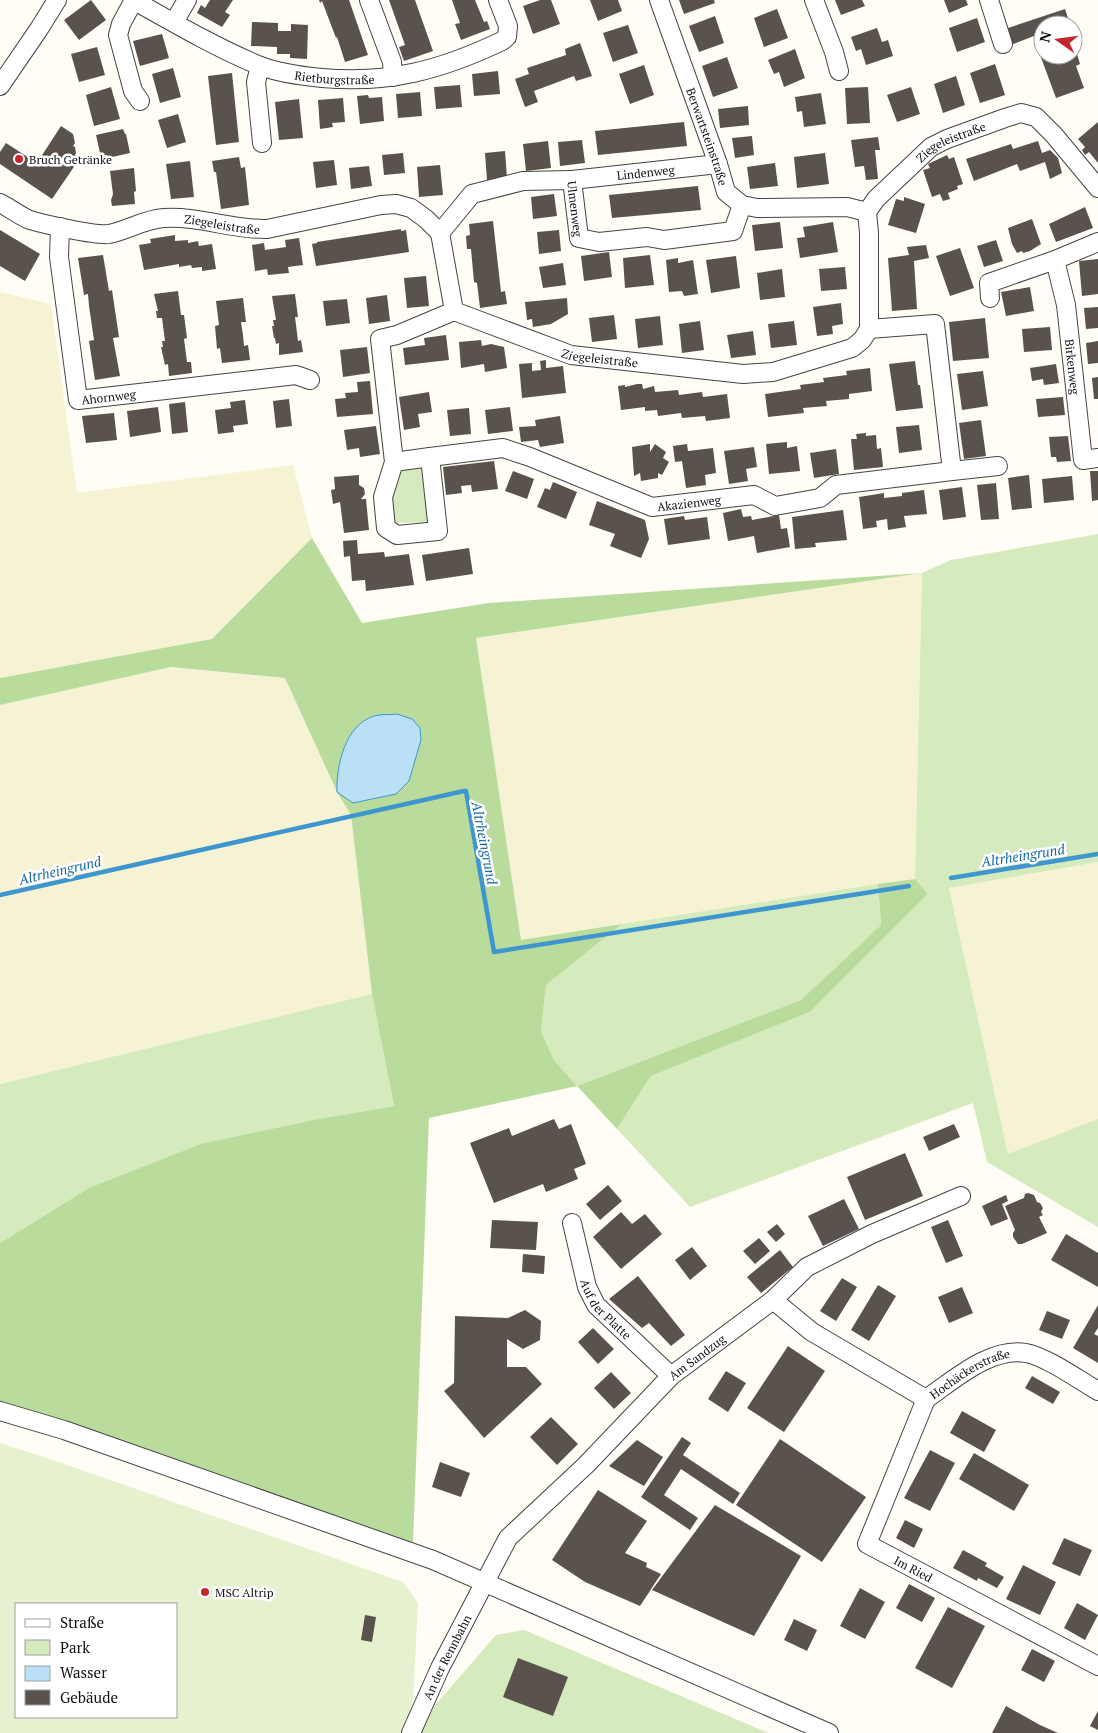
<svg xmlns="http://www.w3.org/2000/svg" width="1098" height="1733" font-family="'PT Serif',serif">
  <rect width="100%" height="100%" fill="#fffdf5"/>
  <path fill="#f6f3d4" d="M0,292L51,304L77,493L293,465L312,538L212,639L0,678Z
    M922,573L915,879L521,940L476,638Z
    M171,667L285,678L337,792L351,815L372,994L0,1084V705Z
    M1098,862V1119L1008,1155L949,887Z"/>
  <path fill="#d5ebbd" d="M427,460L430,522L393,523L389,487L396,463Z
    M1098,534V862L949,888L1008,1154L1098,1119V1227L987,1162L973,1103L690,1207L617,1129L651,1076L810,1012L928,894L915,879L922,573L951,560Z
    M878,884L881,925L801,1000L577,1086L554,1060L541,1030L546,985L622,924Z
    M372,994L394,1106L319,1119L89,1188L0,1243V1084Z
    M524,1630L769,1733H420L436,1704L496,1635Z"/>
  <path fill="#b9dc9c" d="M312,538L362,623L489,603L922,573L476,638L521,940L622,924L546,985L541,1031L554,1060L577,1086L801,1000L881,925L878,884L915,879L928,894L810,1012L651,1076L617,1129L577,1086L429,1118L413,1543L0,1407V1243L89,1188L201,1144L319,1119L394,1106L372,994L351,815L337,792L285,678L171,667L0,705V678L212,639Z"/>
  <path fill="#e6f2cf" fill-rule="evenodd" d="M0,1443L50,1459L403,1582L418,1603L413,1700L405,1733H0ZM16,1604H176V1717H16Z"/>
  <path fill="#b9e0f7" stroke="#3f96cf" d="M397,714L412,719L420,728L421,740L409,781L396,794L353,803L337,792C336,766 345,725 374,716C380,714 390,715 397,714Z"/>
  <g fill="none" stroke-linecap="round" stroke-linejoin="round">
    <path stroke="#3f96cf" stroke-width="4.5" d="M951,878L1098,854
      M0,895L464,791H466L494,952L909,886"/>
  </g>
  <path fill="#5a524d" d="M91,0L106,20L79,40L64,20Z
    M210,0H233L225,12L230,15L222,27L197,13L201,5L205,8Z
    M319,0H349L368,55L345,62L337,37L336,38L322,1L320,3Z
    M389,0H415L433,51L404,61L399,47L405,45Z
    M452,0H475L484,22L487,21L490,29L461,40L455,24L460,23Z
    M540,0H551L560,24L533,34L523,6Z
    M590,0H618L622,11L598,21Z
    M679,0H714L715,3L684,14Z
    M835,0H862L865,6L841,15Z
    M944,0H966L968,5L949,13Z
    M777,9L788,38L764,47L754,18Z
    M1065,9L1070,24L1043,25V35L1040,36L1039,34L1008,46L1002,30Z
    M715,16L724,43L699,52L689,26Z
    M977,18L985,42L957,52L949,28Z
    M252,22L278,23V31H291V24L308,25L307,59L290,58V54H277V47L251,46Z
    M628,25L638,53L613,62L603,33Z
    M877,28L882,42L888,40L893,56L866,65L861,49L856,51L851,37Z
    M162,34L169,58L140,66L133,41Z
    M1043,41V55L1072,56L1077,54L1080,64L1076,66L1084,88L1056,98L1036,44Z
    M580,43L592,76L576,81L574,76L534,91L538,102L525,107L515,79L529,74L527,68L566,55L565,49Z
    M97,47L105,75L79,82L71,54Z
    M795,49L805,78L784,87L779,72L774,74L768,60Z
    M727,57L738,88L713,97L702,66Z
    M995,64L1005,95L980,103L970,73Z
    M644,65L654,95L630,104L619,74Z
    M173,68L181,97L160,103L152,74Z
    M498,71L500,94L474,96L472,74Z
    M232,73L239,142L216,145L208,76Z
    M956,76L965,105L943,113L934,84Z
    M460,85L462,107L436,109L434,87Z
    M111,87L120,119L94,126L86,95Z
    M868,87L870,123L847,124L845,88Z
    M911,87L920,114L897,122L887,95Z
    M420,92L422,116L398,118L396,94Z
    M821,93L826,124L804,127L802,111L797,112L795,97Z
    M368,95L369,98L382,97L384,121L360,124L357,96Z
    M343,98L345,122L332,123L333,127L320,129L318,100Z
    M299,99L303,138L279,140L275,102Z
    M748,106L749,125L720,128L718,109Z
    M178,114L186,142L167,148L158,120Z
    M684,122L687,146L598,155L595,131Z
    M1098,122V163L1089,152L1085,155L1082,150L1085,147L1078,139Z
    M61,126L73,134L75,143L73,146L75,147L76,153L75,155L80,158L52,199L0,164V152L6,143L37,163Z
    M123,129L125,134H126L130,153L108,158L107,155L102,157L101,152L100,153L96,135Z
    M752,136L754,155L735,158L732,138Z
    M878,137L880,150H875L878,179L866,180L864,166L855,167L851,140Z
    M582,140L585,163L560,166L558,142Z
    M548,141L551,168L526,171L523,144Z
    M1038,141L1042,153L1050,150L1058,158L1062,173L1050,179L1045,162L1020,171L1017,164L974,181L966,159L1011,144L1013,149Z
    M505,151L507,178L487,180L485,153Z
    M403,153L405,173L384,175L382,155Z
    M825,153L829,184L797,188L794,157Z
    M947,155L949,159L954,157L963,184L957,186L958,189L948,193L950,199L943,201L940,194L932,197L923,170L930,168L928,164Z
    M239,157L241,168L245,167L249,205L221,209L216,172H214L212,161Z
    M334,160L337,185L316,188L313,162Z
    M190,161L194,197L171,199L166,164Z
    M775,163L778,186L750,189L747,167Z
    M440,165L443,195L419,197L417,167Z
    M369,166L372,186L351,189L349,168Z
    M134,168L136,191L134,192L135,204L112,206L111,200L113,194L110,171Z
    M698,186L701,210L612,218L609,195Z
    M554,194L557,216L533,219L531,197Z
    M904,197L925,204L916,233L888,225L896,199L904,201Z
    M1085,207L1093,228L1056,242L1049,224Z
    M1032,219L1041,244L1030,251L1023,253L1022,251L1017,253L1012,244L1008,228Z
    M493,221L501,292L505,291L507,304L480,308L477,283L474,282L471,249H467L466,236L470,235L469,224Z
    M780,222L783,248L755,251L752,225Z
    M833,222L838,252L800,258L797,238L805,237L803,227Z
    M401,229V231L406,230L409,252L316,266L312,244L317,243V242Z
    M0,230L40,254L25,281L0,266Z
    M559,230L561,251L539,254L537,232Z
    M175,235V241L188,240V243L198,241L199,246L212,244L216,269L202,271V267L192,268L191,265L179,267V264L144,270L139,245L151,243L150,239Z
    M299,238L303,265L288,267L289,273L268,275L267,269L255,271L252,245L264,243L265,250L286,247L285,240Z
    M996,240L1003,261L984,267L977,246Z
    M926,245L929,258L914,261L917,309L892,311L888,258L909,255L907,247Z
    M960,248L974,288L950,296L936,256Z
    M609,252L612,277L584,281L581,256Z
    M103,255L109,291L112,290L119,337L113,338L120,376L95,380L89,341L94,340L89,306L88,294L84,295L78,258Z
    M650,255L654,285L625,288L623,258Z
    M736,256L740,288L711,293L706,260Z
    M678,258V263L693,260L698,294L684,296L682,291L669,292L666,260Z
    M1098,259V294L1082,296L1079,261Z
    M563,263L566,285L543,288L539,267Z
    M845,267L847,289L821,291L819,269Z
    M782,269L785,297L760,300L757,273Z
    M426,276L429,306L407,308L404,278Z
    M1030,287L1034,311L1006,316L1001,292Z
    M178,291L181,315H184L187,338L184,339L187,362H191L192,373L169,376L168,364L165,365L161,347H163L162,341H165L162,318H157L156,311H158L154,294Z
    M295,294L298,317H295L298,341L301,340L303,352L279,355V343L276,344L275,338H274L272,326H274L273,320H276L272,296Z
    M387,295L390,321L369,324L366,298Z
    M243,298L246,322H241L243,335L244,346L248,345L250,360L222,363L220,348L217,349L215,326L219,325L216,301Z
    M567,298L568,314L551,324L533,327L532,319L527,320L525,302Z
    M347,299L350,323L326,326L323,301Z
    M841,303L843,324L832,326L833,334L817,336L813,307Z
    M1098,307V328L1086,329L1084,308Z
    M614,315L617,339L592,342L589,318Z
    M660,316L663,345L638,348L635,319Z
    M985,318L989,358L953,361L949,322Z
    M700,321L704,350L682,353L679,324Z
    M794,321L797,345L771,348L768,324Z
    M1050,327L1052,350L1024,352L1022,329Z
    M753,331L756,355L731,358L727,335Z
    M446,335L449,360L405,365L403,348L425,345L424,338Z
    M481,340L482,346L491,344L504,347L507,368L485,372L484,364L461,368L459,342Z
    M1098,341V363L1088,364L1086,343Z
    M367,347L370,373L343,377L340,350Z
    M546,360V368L563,366L566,393L522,398L519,364L532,363V371L541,370L540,361Z
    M915,361L918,385H920L923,408L896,411L889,364Z
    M1056,364L1059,383L1044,385L1043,379L1032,381L1030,368Z
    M870,368L872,391L849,394V399L826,401L827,406L803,408L804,413L768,417L765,394L801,389L800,385L824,382L823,378L847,375L846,371Z
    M983,371L988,406L962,410L957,374Z
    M1098,377V399H1094L1092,378Z
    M370,381L373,414L337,417L335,399L346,398L345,393L358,392L357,382Z
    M637,384H642L643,389L654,386L655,392L678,390L679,395L702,392L703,397L727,394L730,418L706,421L705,416L682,418L681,413L658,416L657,410L645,411V407L621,410L618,386L625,385V387Z
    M429,392L432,412L418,414L420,427L404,430L399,397Z
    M1063,397L1065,415L1038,417L1036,399Z
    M289,399L292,426L276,428L273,401Z
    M245,400L248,424L233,426L234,432L218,434L215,410L231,408L230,402Z
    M185,402L188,432L172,434L169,404Z
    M158,407L161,432L130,437L127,411Z
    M510,407L513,431L488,434L485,410Z
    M469,408L471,434L450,436L447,410Z
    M114,413L117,440L86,443L82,416Z
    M560,416L564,443L540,447L538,440L521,442L519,427L536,426L535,420Z
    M981,420L986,456L964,459L959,423Z
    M919,425L922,450L899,453L896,427Z
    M376,426L380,454L360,457L359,448L347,450L344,430Z
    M866,433V436L876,435L877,449L881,448L883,467L854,470L851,439H857L856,434Z
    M1068,436L1071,461L1057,462L1056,457H1051L1049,437Z
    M787,442V448L797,446L800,471L769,474L766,444Z
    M650,444V452L655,444L666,452L663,458L669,462L662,475L658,473V478L641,481L640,473L634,476L632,447Z
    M687,444L688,451L713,448L716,473L705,475L706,485L686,488L682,461L675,462L673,446Z
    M754,447L757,467L746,469L748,481L729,484L724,451Z
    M836,449L839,474L814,478L810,453Z
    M494,461L498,489L472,492L471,485L461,486L462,493L446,495L443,467Z
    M513,471L534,479L527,499L505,491Z
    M1090,471H1098V500L1092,501Z
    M359,475V485L364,488L365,494L361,499H366L369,530L344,533L340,502L333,504L331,490L335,489L334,477Z
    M1029,475L1032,508L1012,510L1008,478Z
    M1072,476L1074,500L1044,503L1042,479Z
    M553,482L577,492L566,519L537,507L545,488L550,490Z
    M996,483L999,519L981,520L977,485Z
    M962,487L966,517L943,520L939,490Z
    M924,490L927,514L904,516L906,527L888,530L887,519L876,521L877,527L863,529L859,497L884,493V498L902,496V493Z
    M597,501L645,520L649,539L641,558L610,546L615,534L589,525Z
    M741,509L743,517L751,516L752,520L779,515L781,529L787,528L790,547L757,553L754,536L728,541L723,513Z
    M843,510L847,540L815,543L816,547L795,549L792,517Z
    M684,516L685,520L707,517L710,539L668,545L664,519Z
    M357,540L358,554L384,552L385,557L409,554L414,585L366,591L365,580L352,581L350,556L344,557L343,541Z
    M469,548L473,574L426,581L422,555Z
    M554,1119L559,1129L571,1124L586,1164L574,1169L578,1179L546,1192L543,1184L494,1203L470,1143L509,1128L512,1136Z
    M954,1124L960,1137L929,1151L923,1137Z
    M905,1153L923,1196L865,1220L847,1177Z
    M608,1185L622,1201L600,1220L586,1204Z
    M1028,1193L1034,1195L1037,1202L1040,1203L1043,1208L1041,1212L1043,1215L1039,1217L1047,1233L1022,1244H1018L1013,1237V1233L1015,1230L1005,1206L1024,1198L1025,1194Z
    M1006,1195L1008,1201L1002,1204L1008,1219L991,1226L982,1206Z
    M844,1199L859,1229L823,1246L808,1216Z
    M621,1212L632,1224L645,1214L662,1234L621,1269L593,1237Z
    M492,1220L538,1222L536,1250L490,1248Z
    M948,1220L963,1256L946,1263L931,1227Z
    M777,1224L785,1234L776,1242L767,1232Z
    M1066,1234L1098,1253V1287L1051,1260Z
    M759,1238L770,1251L755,1264L743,1251Z
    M692,1247L707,1266L690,1280L675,1260Z
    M780,1250L793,1267L761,1293L747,1277Z
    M523,1254L545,1256L544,1274L522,1272Z
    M638,1276L685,1335L671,1346L649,1323L642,1328L609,1299Z
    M842,1278L857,1287L836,1321L820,1311Z
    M878,1285L896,1296L869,1341L851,1330Z
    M962,1287L973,1313L949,1323L938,1297Z
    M1098,1305V1328L1094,1334L1098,1336V1363L1073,1348Z
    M525,1310L541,1321L540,1340L523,1349L507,1339V1367H526L542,1384L484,1438L444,1391L454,1383L455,1316L508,1318Z
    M1047,1311L1070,1320L1062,1339L1039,1330Z
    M593,1328L614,1349L598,1364L578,1342Z
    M788,1346L825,1371L784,1432L747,1408Z
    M726,1371L746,1383L728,1412L708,1399Z
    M611,1372L631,1393L614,1409L594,1388Z
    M1032,1376L1060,1392L1053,1404L1025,1388Z
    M962,1411L996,1430L984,1452L950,1433Z
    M551,1417L578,1444L557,1465L530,1437Z
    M682,1437L691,1443L683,1455L740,1493L733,1504L681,1469L664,1495L698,1518L690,1530L641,1497Z
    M780,1439L866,1497L822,1562L736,1505Z
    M637,1440L663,1457L644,1486L609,1466Z
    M930,1450L955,1463L930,1511L904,1498Z
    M974,1453L1029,1485L1014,1511L959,1479Z
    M440,1462L470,1473L461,1497L432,1487Z
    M598,1490L647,1521L625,1553L647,1563L646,1567L661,1574L640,1606L585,1582L552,1560Z
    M715,1505L801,1556L754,1636L652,1590Z
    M905,1520L923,1529L914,1548L896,1538Z
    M1064,1538L1092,1550L1080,1576L1052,1564Z
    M963,1550L987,1563L985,1566L1004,1577L997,1588L978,1578L977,1581L953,1568Z
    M1023,1565L1056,1582L1040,1615L1006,1599Z
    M909,1584L935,1598L922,1622L896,1608Z
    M860,1588L885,1602L865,1639L840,1626Z
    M1077,1603L1098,1615L1085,1640L1064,1628Z
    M948,1607L985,1626L952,1688L915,1668Z
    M365,1615L376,1617L372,1642L361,1640Z
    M794,1619L817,1630L807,1651L784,1640Z
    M1032,1649L1055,1661L1044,1682L1021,1670Z
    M518,1658L568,1677L553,1716L503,1697Z
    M1006,1706L1040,1725L1058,1733H992Z
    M1098,1711V1730L1090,1726Z"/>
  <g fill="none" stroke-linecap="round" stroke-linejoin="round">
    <defs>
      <g id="minor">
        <path id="s1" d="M133,0C174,23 215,47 258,65C278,73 301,76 322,78C389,84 441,70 502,41L507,37L508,26L498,0"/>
        <path d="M134,0L121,24L118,35L133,91L140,101"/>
        <path d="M369,0L392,62L393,77"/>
        <path id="s2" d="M659,0L718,164L726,192L742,205L757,208L847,207L867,212"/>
        <path d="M814,0L834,52L839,71"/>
        <path d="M989,0L1003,44"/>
        <path d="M174,22L187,0"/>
        <path d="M260,66L256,82L262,143"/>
        <path d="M0,86L39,29L57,0"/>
        <path id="s3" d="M572,180L718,164"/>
        <path id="s4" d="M0,203C10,208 20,216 30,220C43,224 97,236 109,234C128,230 145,219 164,218C200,216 233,230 267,229L381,205L396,204L411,208L426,219L440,233L454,311L571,355L743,374L773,372L852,348L862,340L869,329V233L867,212L876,199L931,147L947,139L1005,118L1021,113L1036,117L1054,135L1098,188"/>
        <path id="s5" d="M60,227L59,257L78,400L296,375L310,380"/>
        <path id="s6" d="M440,233L472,194L523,181L572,180L579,238L599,242L647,237L664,240L733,231L742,205"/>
        <path id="s7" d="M1098,242L1055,260L1066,305L1083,460L1098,458"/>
        <path d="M990,298L989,283L1055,260"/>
        <path id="s8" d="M430,457L503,448L530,457L652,507L754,495L775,506L820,498L836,485L952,471L935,324L869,329"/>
        <path d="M394,462L430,457L438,531L397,535L386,528L383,497L394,462L380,339L397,335L454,311"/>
        <path d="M952,471L998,466"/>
        <path id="s9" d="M572,1223L587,1287L596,1305L671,1376"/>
        <path id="s10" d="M773,1300L812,1332L926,1399C954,1380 990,1347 1026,1353C1047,1357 1079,1380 1098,1391"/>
        <path id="s11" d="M926,1399L867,1544L1098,1666"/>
        <path d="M0,1411L64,1430L433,1560L829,1733"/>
        <path id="s12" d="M411,1733L440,1668L508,1538L586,1465L671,1376L773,1300L807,1267L872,1234L961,1196"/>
      </g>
    </defs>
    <use href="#minor" stroke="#444" stroke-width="20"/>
    <use href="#minor" stroke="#fff" stroke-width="18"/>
  </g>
  <g fill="#c4262e" stroke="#fff" stroke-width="2">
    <circle cx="19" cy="159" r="5"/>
    <circle cx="205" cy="1592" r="5"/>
  </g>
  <g text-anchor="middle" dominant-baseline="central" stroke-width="5" stroke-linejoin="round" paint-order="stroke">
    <g font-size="12" fill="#111" stroke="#fff">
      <text stroke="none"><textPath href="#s1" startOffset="219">Rietburgstraße</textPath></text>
      <text stroke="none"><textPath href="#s2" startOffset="145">Berwartsteinstraße</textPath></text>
      <text stroke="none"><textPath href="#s4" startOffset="1206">Ziegeleistraße</textPath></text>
      <text stroke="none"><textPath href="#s3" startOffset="74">Lindenweg</textPath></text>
      <text stroke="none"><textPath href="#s6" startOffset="181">Ulmenweg</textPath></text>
      <text stroke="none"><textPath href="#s4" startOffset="231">Ziegeleistraße</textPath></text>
      <text stroke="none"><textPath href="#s4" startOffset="695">Ziegeleistraße</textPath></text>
      <text stroke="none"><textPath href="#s7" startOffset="155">Birkenweg</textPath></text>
      <text stroke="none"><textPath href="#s5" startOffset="205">Ahornweg</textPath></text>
      <text stroke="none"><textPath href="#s8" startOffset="271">Akazienweg</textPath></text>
      <text stroke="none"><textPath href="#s9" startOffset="95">Auf der Platte</textPath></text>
      <text stroke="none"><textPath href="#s12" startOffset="480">Am Sandzug</textPath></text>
      <text stroke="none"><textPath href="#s10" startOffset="234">Hochäckerstraße</textPath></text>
      <text stroke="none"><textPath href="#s11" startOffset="209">Im Ried</textPath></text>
      <text stroke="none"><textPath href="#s12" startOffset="84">An der Rennbahn</textPath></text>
    </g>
    <g font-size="12" fill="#111" stroke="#fff" text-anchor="start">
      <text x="29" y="159">Bruch Getränke</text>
      <text x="215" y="1592">MSC Altrip</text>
    </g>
    <g font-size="14" font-style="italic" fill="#1768a6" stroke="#fff">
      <text transform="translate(485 843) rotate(79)">Altrheingrund</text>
      <text transform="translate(1023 855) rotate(-9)">Altrheingrund</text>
      <text transform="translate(60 870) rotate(-13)">Altrheingrund</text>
    </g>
  </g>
  <rect x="15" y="1603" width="162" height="115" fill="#ffffff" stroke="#a0a0a0"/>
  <rect x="25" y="1619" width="25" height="8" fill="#ffffff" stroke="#a0a0a0"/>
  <text x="60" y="1628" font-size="15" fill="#111111">Straße</text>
  <rect x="25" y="1640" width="25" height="15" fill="#d5ebbd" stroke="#a0a0a0"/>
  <text x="60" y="1653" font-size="15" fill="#111111">Park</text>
  <rect x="25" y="1666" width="25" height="15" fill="#b9e0f7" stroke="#a0a0a0"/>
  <text x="60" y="1678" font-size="15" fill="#111111">Wasser</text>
  <rect x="25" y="1690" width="25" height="15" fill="#5a524d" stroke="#a0a0a0"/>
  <text x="60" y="1703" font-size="15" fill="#111111">Gebäude</text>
  <g transform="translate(1058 40) rotate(284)"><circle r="24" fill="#ffffff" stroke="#a0a0a0"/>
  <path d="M0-4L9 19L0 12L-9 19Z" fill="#c4262e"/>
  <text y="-8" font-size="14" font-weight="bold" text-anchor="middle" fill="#111111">N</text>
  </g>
</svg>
